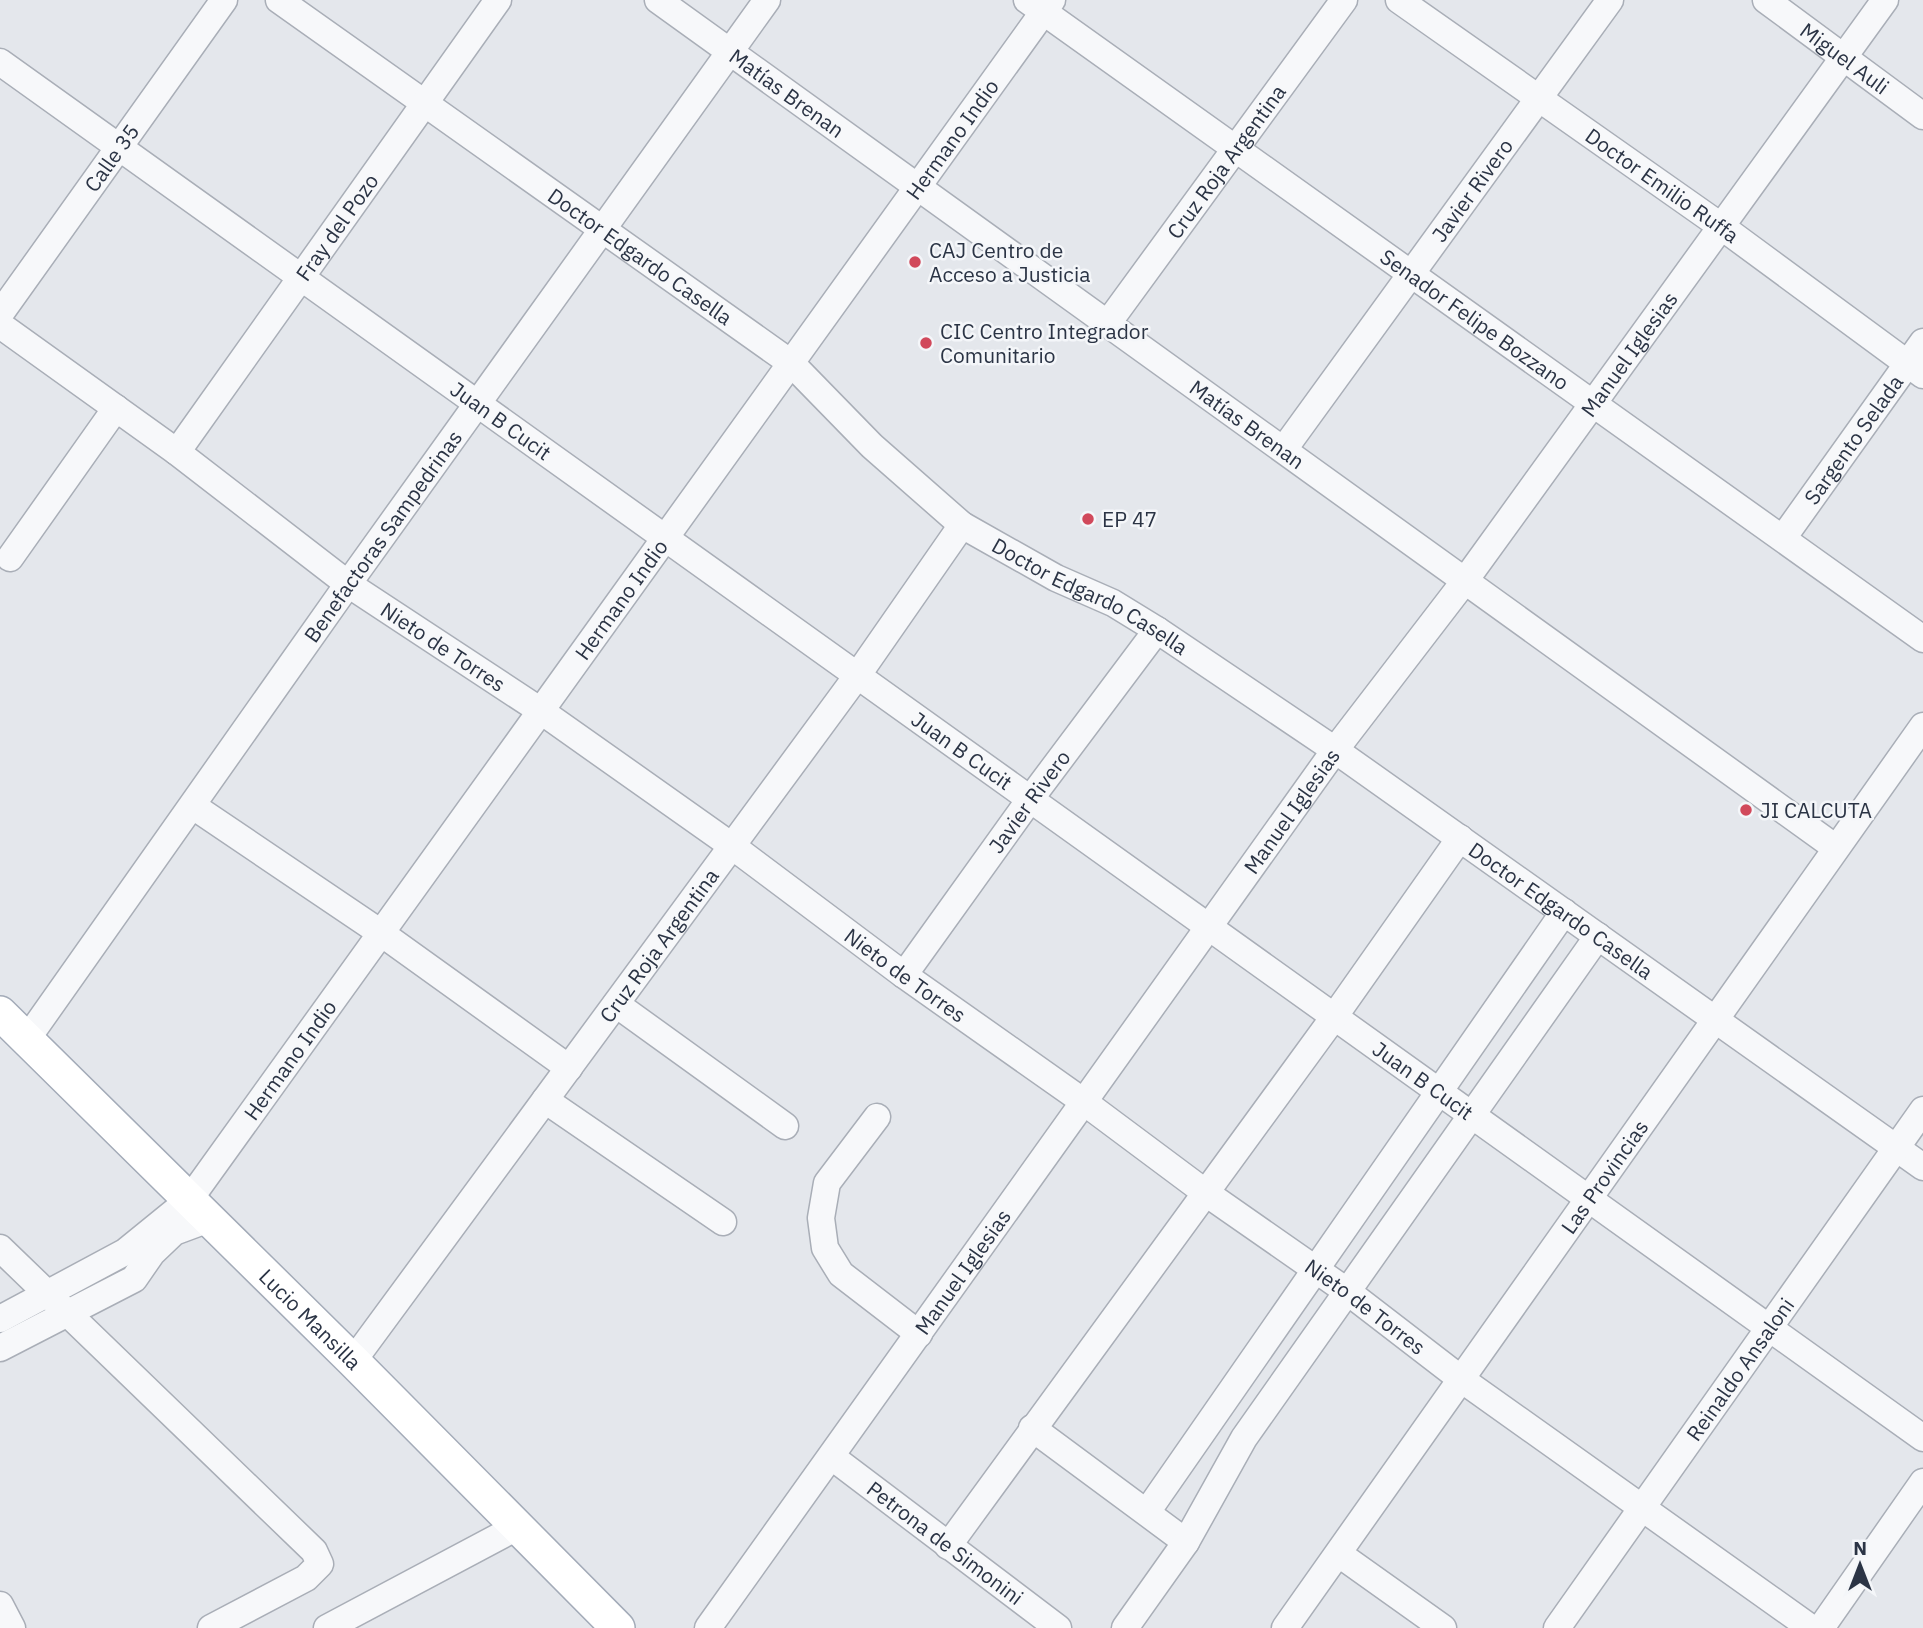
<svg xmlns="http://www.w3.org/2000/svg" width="1923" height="1628" font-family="'IBM Plex Sans',sans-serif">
  <rect width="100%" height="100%" fill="#e4e7ec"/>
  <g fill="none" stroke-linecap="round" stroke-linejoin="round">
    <defs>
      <g id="minor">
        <path id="s1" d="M279,0L791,363L872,446L962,525L1056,578L1113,603L1157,630L1335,750L1923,1167"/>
        <path id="s2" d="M658,0L1836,848"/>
        <path id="s3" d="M1027,0L1923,639"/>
        <path id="s4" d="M1399,0L1722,227L1923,375"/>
        <path id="s5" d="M1766,0L1923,116"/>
        <path id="s6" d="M0,62L1923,1438"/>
        <path id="s7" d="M0,314L224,0"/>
        <path id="s8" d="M1108,323L1344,0"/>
        <path id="s9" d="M0,325L177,452L348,584L541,711L732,846L904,975L1084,1102L1206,1193L1348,1292L1461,1379L1811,1628"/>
        <path id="s10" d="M1284,449L1610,0"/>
        <path id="s11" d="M177,452L498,0"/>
        <path id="s12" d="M1783,538L1923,342"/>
        <path d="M10,558L116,408"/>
        <path d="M193,806L381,933L569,1068"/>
        <path id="s13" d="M904,975L1031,798L1157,630"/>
        <path d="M616,1004L785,1126"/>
        <path id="s14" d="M27,1039L348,584L767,0"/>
        <path d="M545,1100L723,1222"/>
        <path d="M877,1117L827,1183L821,1218L825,1248L841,1274L919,1334"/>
        <path d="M0,1248L314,1551L320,1564L306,1578L211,1628"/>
        <path id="s15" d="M0,1319L125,1252L189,1200L1052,0"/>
        <path d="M0,1348L134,1279L152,1253L174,1232L209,1219"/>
        <path id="s16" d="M353,1361L857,676L962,525"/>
        <path d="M1032,1428L1186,1542"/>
        <path id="s17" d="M832,1457L1058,1628"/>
        <path d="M1147,1512C1287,1313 1424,1111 1564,912"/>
        <path d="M948,1546L1334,1017L1460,838"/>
        <path d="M1339,1554L1443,1628"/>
        <path d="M0,1605L12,1628"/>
        <path d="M327,1628L517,1527"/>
        <path id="s18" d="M708,1628L1335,750L1464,582L1885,0"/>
        <path d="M1125,1628L1186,1542L1244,1438L1598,936"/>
        <path id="s19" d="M1285,1628L1923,726"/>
        <path id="s20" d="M1557,1628L1923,1110"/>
        <path d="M1821,1628L1923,1482"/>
      </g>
      <g id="major">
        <path id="s21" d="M0,1013L353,1361L618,1628"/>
      </g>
    </defs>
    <use href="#minor" stroke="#a9aeb7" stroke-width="29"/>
    <use href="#major" stroke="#a3abb8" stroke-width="36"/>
    <use href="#minor" stroke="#f7f8fa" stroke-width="26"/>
    <use href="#major" stroke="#fff" stroke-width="33"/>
  </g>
  <g fill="#d1495b" stroke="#f4f6f9" stroke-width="2.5">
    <circle cx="915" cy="262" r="7"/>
    <circle cx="926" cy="343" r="7"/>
    <circle cx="1088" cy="519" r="7"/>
    <circle cx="1746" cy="810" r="7"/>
  </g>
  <g text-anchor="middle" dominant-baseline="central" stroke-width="5" stroke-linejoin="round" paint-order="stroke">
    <g font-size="21" fill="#2b3445" stroke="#f4f6f9">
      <text stroke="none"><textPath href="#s5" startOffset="98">Miguel Auli</textPath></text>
      <text stroke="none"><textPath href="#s2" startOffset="159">Matías Brenan</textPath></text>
      <text stroke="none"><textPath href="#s15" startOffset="1531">Hermano Indio</textPath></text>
      <text stroke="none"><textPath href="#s7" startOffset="192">Calle 35</textPath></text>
      <text stroke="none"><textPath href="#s8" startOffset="200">Cruz Roja Argentina</textPath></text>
      <text stroke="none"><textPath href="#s4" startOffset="322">Doctor Emilio Ruffa</textPath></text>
      <text stroke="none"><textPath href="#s10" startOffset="320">Javier Rivero</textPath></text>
      <text stroke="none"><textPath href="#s11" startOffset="276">Fray del Pozo</textPath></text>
      <text stroke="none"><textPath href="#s1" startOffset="443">Doctor Edgardo Casella</textPath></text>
      <text stroke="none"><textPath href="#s3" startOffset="550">Senador Felipe Bozzano</textPath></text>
      <text stroke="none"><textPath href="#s18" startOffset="1572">Manuel Iglesias</textPath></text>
      <text stroke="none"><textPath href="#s6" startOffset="616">Juan B Cucit</textPath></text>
      <text stroke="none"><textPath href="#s2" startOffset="726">Matías Brenan</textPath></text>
      <text stroke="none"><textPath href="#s12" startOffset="121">Sargento Selada</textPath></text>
      <text stroke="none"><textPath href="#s14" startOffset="616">Benefactoras Sampedrinas</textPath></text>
      <text stroke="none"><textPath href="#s1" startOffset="1010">Doctor Edgardo Casella</textPath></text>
      <text stroke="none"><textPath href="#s15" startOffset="964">Hermano Indio</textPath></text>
      <text stroke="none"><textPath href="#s9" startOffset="548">Nieto de Torres</textPath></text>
      <text stroke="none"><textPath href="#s6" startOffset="1183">Juan B Cucit</textPath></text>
      <text stroke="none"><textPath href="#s13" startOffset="214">Javier Rivero</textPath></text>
      <text stroke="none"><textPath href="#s18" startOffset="1004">Manuel Iglesias</textPath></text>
      <text stroke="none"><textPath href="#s1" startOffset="1577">Doctor Edgardo Casella</textPath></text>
      <text stroke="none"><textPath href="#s16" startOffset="516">Cruz Roja Argentina</textPath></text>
      <text stroke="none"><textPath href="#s9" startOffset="1115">Nieto de Torres</textPath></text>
      <text stroke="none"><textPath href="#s15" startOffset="397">Hermano Indio</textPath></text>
      <text stroke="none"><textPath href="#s6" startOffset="1750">Juan B Cucit</textPath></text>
      <text stroke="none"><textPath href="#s19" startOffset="553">Las Provincias</textPath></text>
      <text stroke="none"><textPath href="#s18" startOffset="438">Manuel Iglesias</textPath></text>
      <text stroke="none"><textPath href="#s9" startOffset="1682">Nieto de Torres</textPath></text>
      <text stroke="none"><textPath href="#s21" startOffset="436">Lucio Mansilla</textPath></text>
      <text stroke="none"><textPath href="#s20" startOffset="317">Reinaldo Ansaloni</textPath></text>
      <text stroke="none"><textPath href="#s17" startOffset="142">Petrona de Simonini</textPath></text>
    </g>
    <g font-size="21" fill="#2b3445" stroke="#f4f6f9" text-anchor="start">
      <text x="929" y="250">CAJ Centro de<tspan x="929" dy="24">Acceso a Justicia</tspan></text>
      <text x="940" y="331">CIC Centro Integrador<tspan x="940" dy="24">Comunitario</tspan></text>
      <text x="1102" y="519">EP 47</text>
      <text x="1760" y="810">JI CALCUTA</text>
    </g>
  </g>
  <g transform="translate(1860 1565)" stroke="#f4f6f9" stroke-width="5" paint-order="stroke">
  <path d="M0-5L12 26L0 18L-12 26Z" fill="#2b3445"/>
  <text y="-10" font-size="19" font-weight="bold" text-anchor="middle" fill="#2b3445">N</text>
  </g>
</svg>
